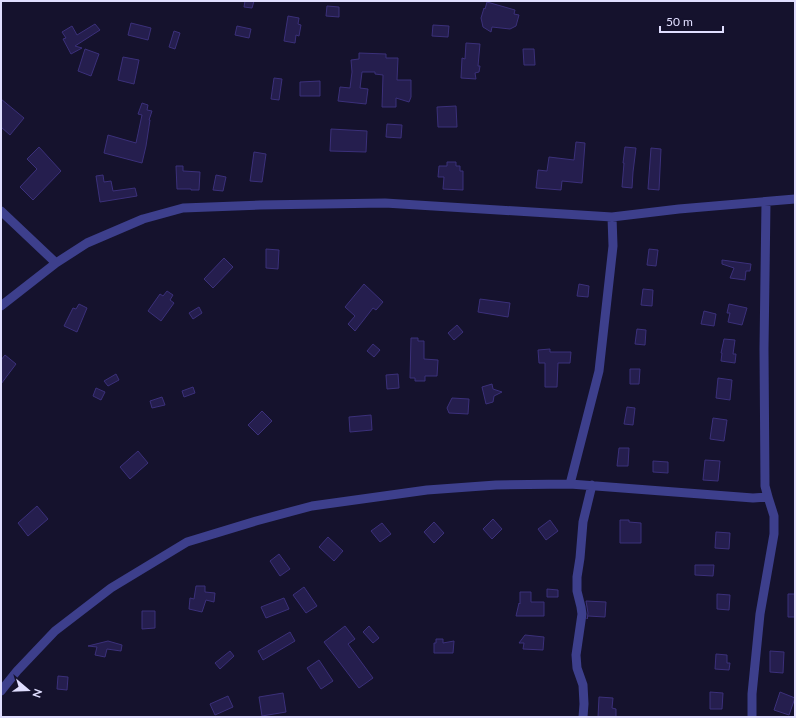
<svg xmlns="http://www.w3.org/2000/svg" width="796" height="718" font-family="Lato,sans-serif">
  <rect width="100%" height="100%" fill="#15122d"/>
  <path fill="#251e4e" stroke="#3b307a" d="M245,1H254L252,8L244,7Z
    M487,2L515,10L514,14L519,15L516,26L510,29L492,27L491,32L483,27L481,18L484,8L485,9Z
    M327,6L339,7V17L326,16Z
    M288,16L299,18L298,24L301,25L299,36L296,35L295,43L284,41Z
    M131,23L151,28L148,40L128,35Z
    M95,24L100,30L75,46L82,48L71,54L63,39L66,38L62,32L72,26L77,35Z
    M433,25L449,26L448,37L432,36Z
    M237,26L251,29L249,38L235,35Z
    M174,31L180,33L175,49L169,47Z
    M466,43L480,44L478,66H480L479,72L475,73L476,79L461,78L462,58L465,59Z
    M85,49L99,54L91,76L78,71Z
    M523,49H534L535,65H524Z
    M359,53L386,54V58H398L397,80H411V97L409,102L396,98V107H382L383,75L375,74V72H362L360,88L368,89L366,104L338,101L340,87L350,88L352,72L351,60L359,59Z
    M123,57L139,60L134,84L118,80Z
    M274,78L282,79L279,100L271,99Z
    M320,81V96H300V82Z
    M1,99L24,118L10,135L1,127Z
    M142,103L148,105L147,110L152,111L149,120H150L146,146L142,163L104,153L108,135L136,143L142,115L138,114Z
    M456,106L457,127H438L437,107Z
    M387,124L402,125L401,138L386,137Z
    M331,129L367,131L366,152L330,151Z
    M576,142L585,143L582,183L562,181L561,190L536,188L538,170L547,171L549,157L574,160Z
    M39,147L61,171L33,200L20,187L37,169L27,159Z
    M625,147L636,148L633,172L632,188L622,187L624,163H623Z
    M651,148L661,149L659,190L648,189Z
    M254,152L266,154L262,182L250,181Z
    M447,162H456V166H460V171H463V190L443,189L444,177H438L439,166H447Z
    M176,166H183V171L200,172L199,190H191V189H177Z
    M103,175L104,182L111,181L113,191L135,188L137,196L100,202L96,176Z
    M216,175L226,177L223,191L213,190Z
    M266,249L279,250L278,269L266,268Z
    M649,249L658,250L656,266L647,265Z
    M224,258L233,267L213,288L204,279Z
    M722,260L751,264L750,271H746L745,280L730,278L734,268L722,264Z
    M364,284L383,302L376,310L373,308L355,331L348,324L355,316L345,307Z
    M579,284L589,286L588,297L577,296Z
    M643,289L653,290L652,306L641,305Z
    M167,291L173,295L170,300L174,303L161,321L148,311L160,294L163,296Z
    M480,299L510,303L508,317L478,312Z
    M79,304L87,308L77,332L64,326L73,308L76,309Z
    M729,304L747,308L742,325L728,322L730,313H727Z
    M199,307L202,313L193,319L189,313Z
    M704,311L716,314L714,326L701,324Z
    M457,325L463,332L454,340L448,333Z
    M637,329L646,330L645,345L635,344Z
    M411,338H418V341H424V359L438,360L437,376H425V381H415V378H410Z
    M724,339L735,340L733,354H736L735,363L721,361L722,353H721Z
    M373,344L380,350L374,357L367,351Z
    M550,349V352H571L570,363H558L557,387H545V363H539L538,350Z
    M5,355L16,364L1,384V360Z
    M630,369H640L639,384H630Z
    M116,374L119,380L108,386L104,381Z
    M398,374L399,388L387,389L386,375Z
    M718,378L732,380L730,400L716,398Z
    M492,384L493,389L502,392L494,396L493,402L486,404L482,387Z
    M193,387L195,393L184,397L182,391Z
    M96,388L105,392L101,400L93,396Z
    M162,397L165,405L152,408L150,401Z
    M452,398L469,399L468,414L449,413L447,408Z
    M627,407L635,408L633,425L624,424Z
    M262,411L272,421L258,435L248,425Z
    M371,415L372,430L350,432L349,417Z
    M713,418L727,420L724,441L710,439Z
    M619,448H629L628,466H617Z
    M138,451L148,463L130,479L120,467Z
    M705,460L720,461L718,481L703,480Z
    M653,461L668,462V473L653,472Z
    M37,506L48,519L28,536L18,523Z
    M493,519L502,529L492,539L483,529Z
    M550,520L558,531L546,540L538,529Z
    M620,520H629V522L641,523V543H620Z
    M434,522L444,533L434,543L424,532Z
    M382,523L391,534L380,542L371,531Z
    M716,532L730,533L729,549L715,548Z
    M328,537L343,551L334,561L319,547Z
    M279,554L290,569L280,576L270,561Z
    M695,565H714L713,576L695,575Z
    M196,586H205V592L215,593L214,602L206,600L202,612L189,609L190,598L194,599Z
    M304,587L317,606L306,613L293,595Z
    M547,589L558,590V597H547Z
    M520,592H531V602H544V616H516L519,603L520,604Z
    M717,594L730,595L729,610L717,609Z
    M788,594H795V617H788Z
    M284,598L289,609L266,618L261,607Z
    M586,601L606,602L605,617L588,616L587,619L588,613Z
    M142,611H155V628L142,629Z
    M345,626L355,639L348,644L373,678L359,688L324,642Z
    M369,626L379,638L373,643L363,632Z
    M290,632L295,641L263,660L258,651Z
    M525,635L544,637L543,650L523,649L524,643H519Z
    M436,639H443V643L454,641L453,653H434V643H436Z
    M108,641L122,645L121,651L107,649L105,657L95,655L97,647L88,646Z
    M230,651L234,656L220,669L215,663Z
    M770,651L784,652L783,673L770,672Z
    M716,654L727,655V663H730L729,670L715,669Z
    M319,660L333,681L321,689L307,668Z
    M58,676L68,677L67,690L57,689Z
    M710,692L723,693L722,709H710Z
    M780,692L795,698L789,715L774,710Z
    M283,693L286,712L262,716L259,697Z
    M228,696L233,707L215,715L210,704Z
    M599,697L613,698L612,708L616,709V717H598Z"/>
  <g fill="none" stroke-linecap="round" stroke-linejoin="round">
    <path stroke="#3d3f8c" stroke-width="9" d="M766,202L764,349L765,486L768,497
      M1,211L56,263
      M1,306L56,263L87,243L143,219L183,208L260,205L385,203L612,217L679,209L795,199
      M570,484L753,498L768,497L774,516V534L760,614L752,694V717
      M1,691L17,671L55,631L111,588L187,542L256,521L312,506L427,490L496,485L570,484L599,371L613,246L612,217
      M583,717L584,704L583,685L577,668L576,655L582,614L581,607L577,591V577L580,558L583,522L592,485"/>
  </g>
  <rect width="796" height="718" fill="none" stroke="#e0deff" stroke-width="4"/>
  <g transform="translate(28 690) rotate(109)" stroke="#15122d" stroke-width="3" paint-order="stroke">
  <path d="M0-3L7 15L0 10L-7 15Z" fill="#e0deff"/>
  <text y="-6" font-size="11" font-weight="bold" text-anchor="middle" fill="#e0deff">N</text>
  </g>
  <path d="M660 26v6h63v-6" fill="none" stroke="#e0deff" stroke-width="2"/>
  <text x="666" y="26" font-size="12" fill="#e0deff" stroke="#15122d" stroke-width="3" paint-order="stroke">50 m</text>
</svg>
